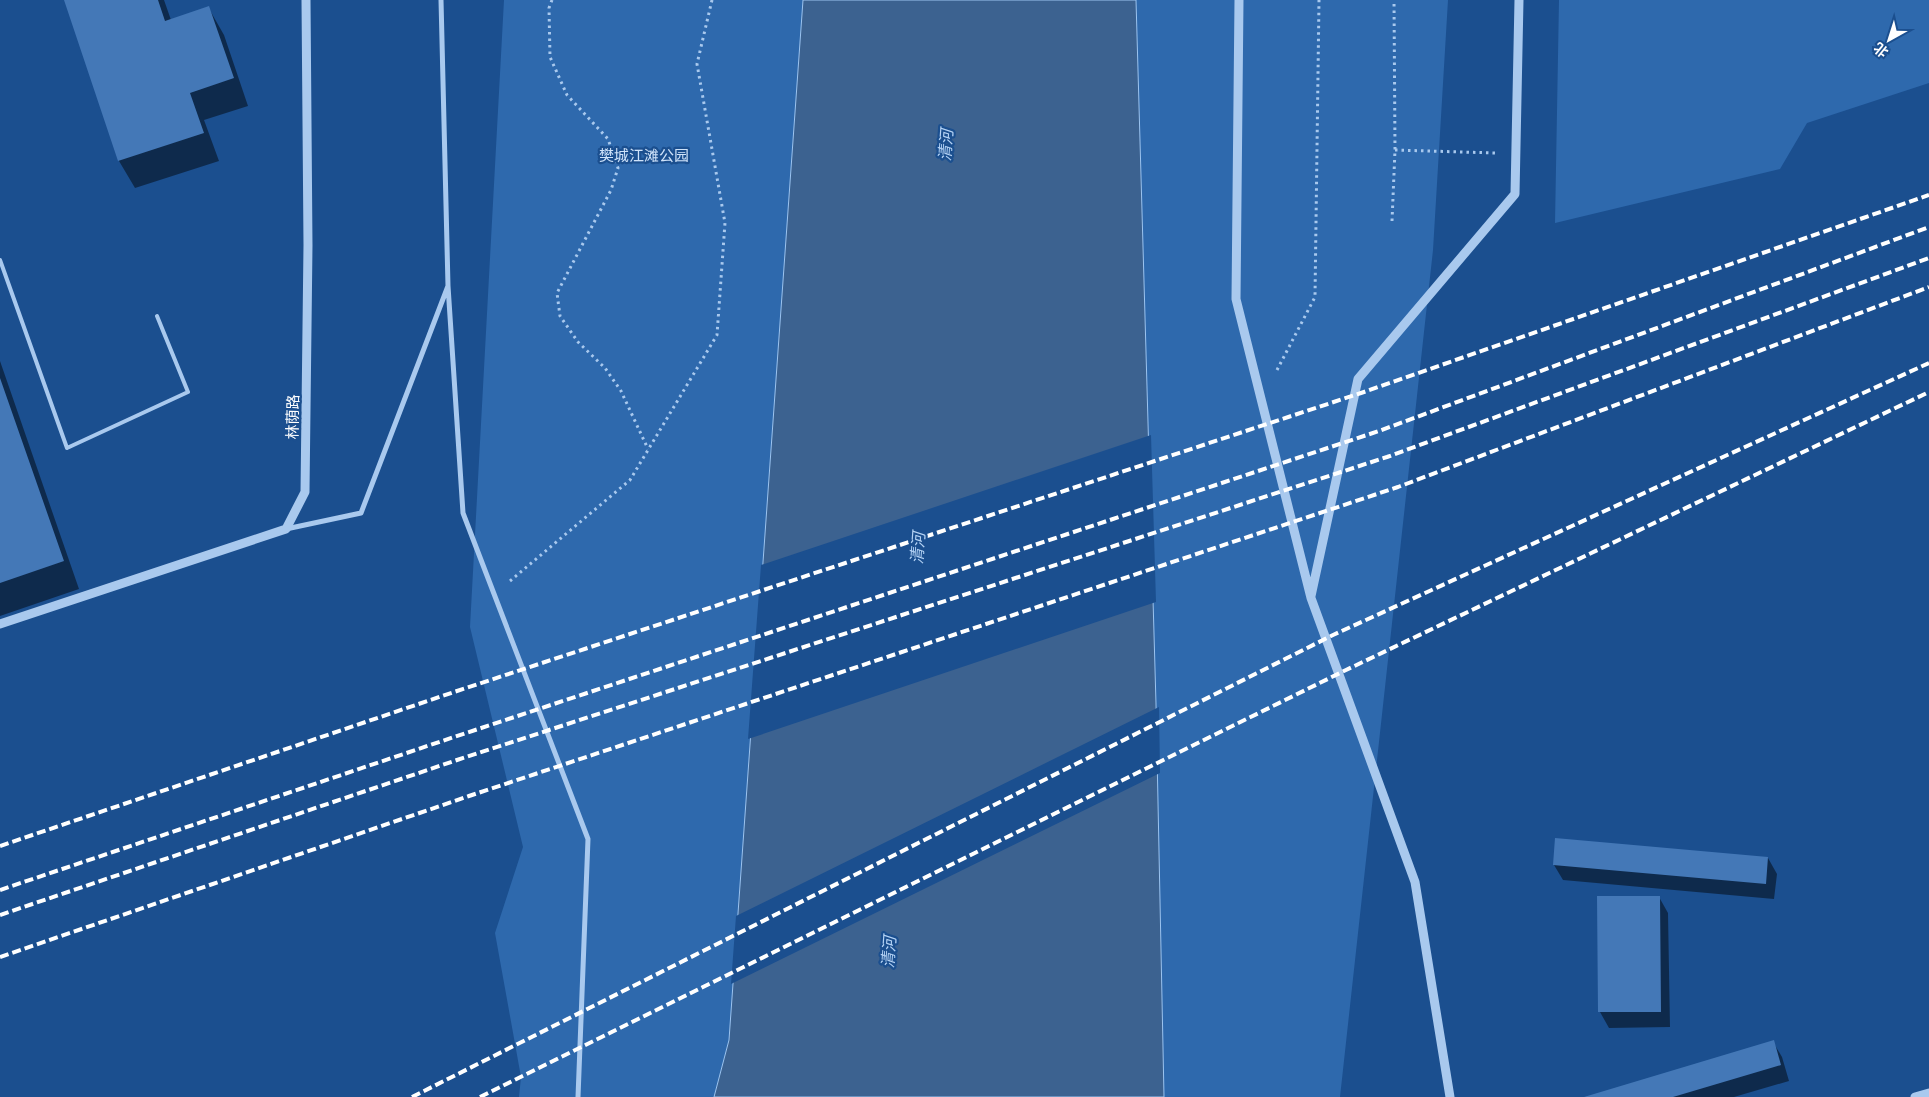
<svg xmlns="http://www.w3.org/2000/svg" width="1929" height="1097" font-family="Barlow,'Noto Sans SC',sans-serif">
  <rect width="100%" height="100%" fill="#1b4f8f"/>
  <path fill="#2e69ad" d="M504,0H803L729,1040L714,1097H519L521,1077L495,933L523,847L470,627Z
    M1136,0H1448L1433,250L1340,1097H1164L1156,704Z
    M1559,0H1929V83L1807,123L1780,169L1555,223Z"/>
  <path fill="#3c6290" stroke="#9cc4f0" d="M803,0H1136L1156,704L1164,1097H714L729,1040Z"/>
  <path fill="#1b4f8f" d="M1151,435L1156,602L748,739L761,565Z
    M1159,707L1160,773L731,984L736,916Z"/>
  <path fill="#0007" d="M65,0H164L171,20L208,7L224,35L248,106L204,120L219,161L135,188L119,161Z
    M0,361L79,589L0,616Z
    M1768,858L1777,874L1774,899L1563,880L1554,865Z
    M1659,897L1668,913L1670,1027L1609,1028L1600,1012L1598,898Z
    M1773,1042L1782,1057L1789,1081L1734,1097H1587Z"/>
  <path fill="#4478b7" d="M64,0H158L165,21L209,6L234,78L190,93L204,133L118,161Z
    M0,378L64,561L0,583Z
    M1555,838L1768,857L1766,884L1553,865Z
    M1597,896H1660L1661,1012H1598Z
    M1774,1040L1781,1065L1673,1097H1584Z"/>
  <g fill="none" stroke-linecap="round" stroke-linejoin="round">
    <path stroke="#a9c9ee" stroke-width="3" stroke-dasharray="2.5 4" stroke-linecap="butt" d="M552,0L549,8L550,57L567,95L608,139L618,168L611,190L557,293L560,316L578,342L605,368L621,391L648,449
      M1395,150L1495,153
      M1392,221L1395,150L1394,0
      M1277,370L1315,297L1319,0
      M510,581L630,480L717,335L725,223L697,64L712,0"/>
    <path stroke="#a9c9ee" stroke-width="4" d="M0,260L67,448L188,392L157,316"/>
    <path stroke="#a9c9ee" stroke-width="5" d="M448,286L463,513L588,839L578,1097
      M286,529L361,513L448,286L441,0"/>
    <path stroke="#a9c9ee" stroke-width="9" d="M1239,0L1236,299L1311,598L1415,882L1450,1097
      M1311,596L1358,379L1515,194L1519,0
      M0,624L286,529L305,492L308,245L306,0
      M1915,1097L1929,1093"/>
    <path stroke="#fff" stroke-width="4" stroke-dasharray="9 4" stroke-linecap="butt" d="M0,846L454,692L1361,393L1929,195
      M0,890L454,737L1379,431L1929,227
      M0,915L457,760L1387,457L1929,258
      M0,957L469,796L1398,487L1929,287
      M412,1097L1333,635L1929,363
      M480,1097L1346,670L1929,392"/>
  </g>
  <g text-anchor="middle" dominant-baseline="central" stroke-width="4.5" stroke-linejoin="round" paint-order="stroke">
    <g font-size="15" fill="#cfe3fa" stroke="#1b4f8f">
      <text x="644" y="155">樊城江滩公园</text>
    </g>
    <g font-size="15" fill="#fff" stroke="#1b4f8f">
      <text transform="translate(292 417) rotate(-89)">林荫路</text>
    </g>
    <g font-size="16" font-style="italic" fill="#b5d3f5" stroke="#1b4f8f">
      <text transform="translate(945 145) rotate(-86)">清河</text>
      <text transform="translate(917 548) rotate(-86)">清河</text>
      <text transform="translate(888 952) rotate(-86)">清河</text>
    </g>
  </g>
  <g transform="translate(1889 40) rotate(219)" stroke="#1b4f8f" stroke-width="4" paint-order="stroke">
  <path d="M0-4L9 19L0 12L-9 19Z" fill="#ffffff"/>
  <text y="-8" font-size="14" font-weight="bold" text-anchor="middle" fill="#ffffff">北</text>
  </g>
</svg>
